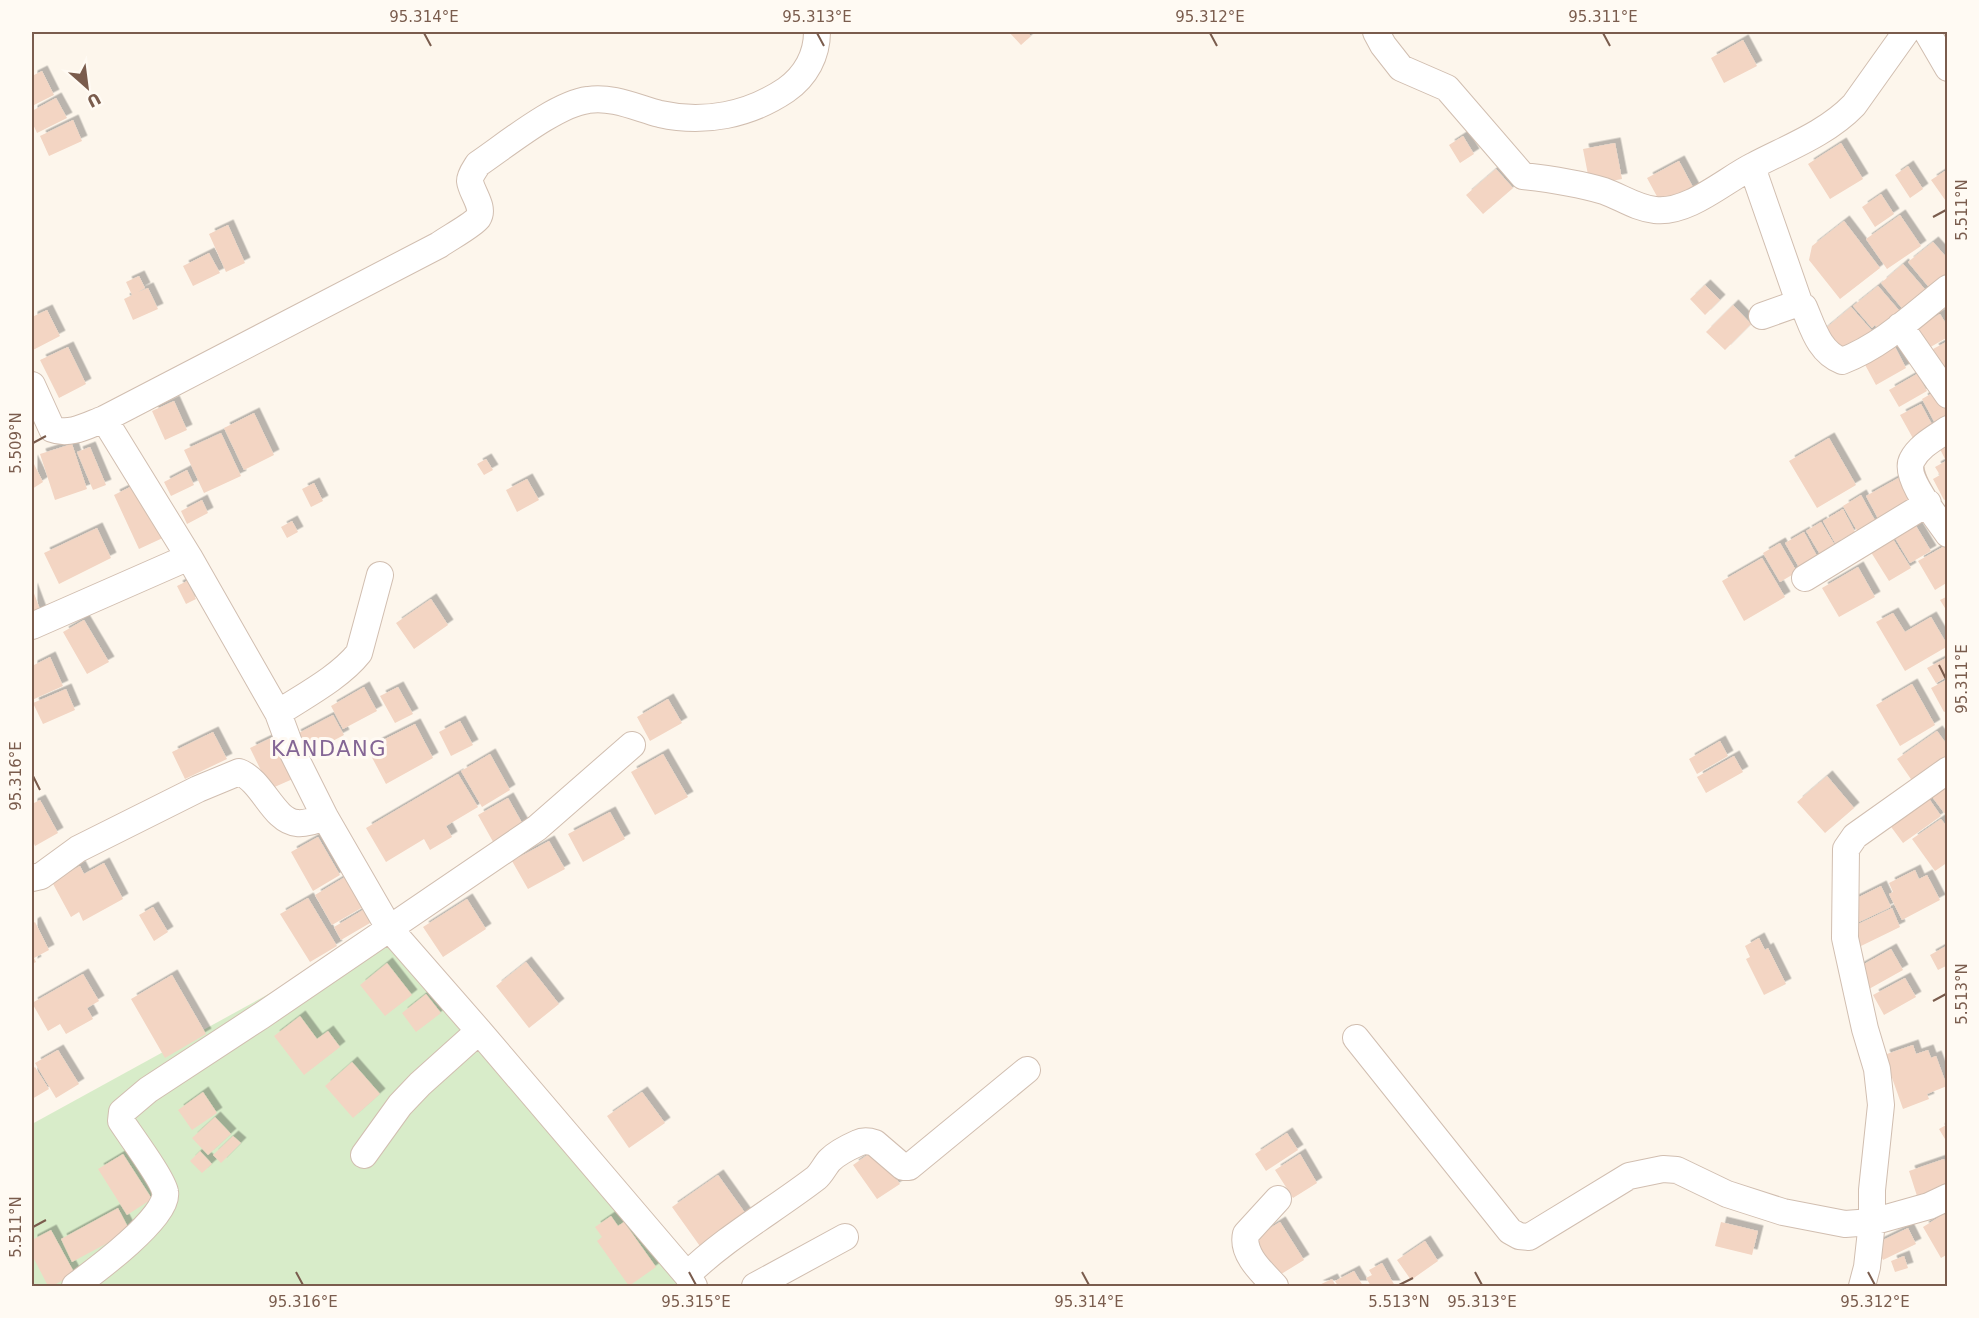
<svg xmlns="http://www.w3.org/2000/svg" width="1979" height="1318" font-family="'DejaVu Sans',sans-serif">
  <defs>
    <filter id="shadow"><feDropShadow dx="5.5" dy="-5.5" stdDeviation="0" flood-color="#0004"/></filter>
  </defs>
  <rect width="100%" height="100%" fill="#fdf6ec"/>
  <path fill="#d8ecc9" d="M389,928L682,1286H32V1124Z"/>
  <path fill="#f3d5c3" filter="url(#shadow)" d="M1009,32H1027L1031,36L1021,45Z
    M1743,40L1757,66L1724,83L1711,58Z
    M42,71L54,95L32,106V76Z
    M56,98L67,118L37,133L32,122V111Z
    M73,120L82,141L49,156L40,136Z
    M1463,136L1474,154L1460,163L1449,145Z
    M1615,143L1622,179L1590,185L1583,149Z
    M1841,143L1863,179L1830,199L1808,164Z
    M1679,161L1695,191L1660,202L1647,178Z
    M1908,166L1923,189L1910,198L1895,175Z
    M1496,169L1513,188L1483,214L1466,195Z
    M1948,169V204L1931,180Z
    M1881,194L1894,214L1875,227L1862,207Z
    M1900,215L1921,246L1887,269L1866,239Z
    M1844,221L1880,268L1840,299L1809,260L1812,246Z
    M228,225L245,263L226,272L209,234Z
    M1933,242L1948,259V280L1933,292L1908,262Z
    M209,253L220,273L193,286L183,266Z
    M1903,264L1929,294L1906,313L1881,283Z
    M139,276L145,288L138,292L148,288L158,309L133,320L124,299L132,295L126,282Z
    M1705,285L1720,300L1705,315L1690,299Z
    M1878,286L1903,315L1881,333L1875,325L1872,328L1853,306Z
    M1733,305L1751,324L1725,350L1706,332Z
    M1851,307L1874,333L1843,359L1820,333Z
    M47,310L60,336L33,350L32,317Z
    M1940,314L1948,327V337L1927,349L1915,328Z
    M1948,341V375L1933,349Z
    M1893,343L1906,368L1876,385L1863,361Z
    M68,347L86,384L59,398L40,360Z
    M1917,374L1927,391L1899,407L1889,390Z
    M1941,388L1948,400V419L1936,425L1922,399Z
    M174,401L187,430L165,440L152,411Z
    M1921,404L1935,430L1915,442L1900,415Z
    M254,413L274,455L244,470L224,428Z
    M221,433L241,476L204,493L184,450Z
    M1829,438L1856,485L1817,508L1789,461Z
    M1948,442V498L1944,500L1933,479L1940,475L1935,467L1946,461L1939,447Z
    M72,444L87,489L55,500L40,454Z
    M90,447L106,485L93,490L77,452Z
    M486,459L493,470L484,475L477,464Z
    M32,460L43,482L32,489Z
    M187,470L194,485L171,496L164,482Z
    M1902,476L1917,503L1881,524L1866,496Z
    M527,479L539,500L517,512L506,490Z
    M314,483L323,501L311,507L302,489Z
    M136,484L167,536L139,549L114,495Z
    M1861,495L1877,524L1859,534L1843,506Z
    M202,500L208,513L187,524L181,511Z
    M1843,509L1855,532L1835,543L1823,521Z
    M292,521L298,532L287,538L281,527Z
    M1821,522L1836,547L1821,556L1806,531Z
    M1916,526L1931,551L1910,563L1895,538Z
    M97,528L111,558L59,584L44,553Z
    M1804,532L1818,558L1800,569L1785,543Z
    M1891,536L1911,568L1889,581L1869,549Z
    M1780,543L1797,572L1780,582L1763,553Z
    M1948,544V582L1935,590L1918,561Z
    M1762,558L1785,597L1744,621L1722,581Z
    M1858,567L1875,597L1839,617L1822,588Z
    M187,581L196,599L186,604L177,586Z
    M32,588L41,612L32,616Z
    M1948,596V613L1940,600Z
    M431,599L448,625L414,649L396,623Z
    M1893,613L1905,632L1931,617L1948,646L1905,671L1876,622Z
    M84,620L109,662L87,674L63,632Z
    M50,657L63,686L32,700V666Z
    M1948,657V676L1936,683L1927,668Z
    M1948,679V710L1944,712L1931,688Z
    M1912,684L1935,725L1900,746L1876,705Z
    M364,687L377,711L343,729L331,706Z
    M398,687L413,714L395,723L380,696Z
    M66,689L75,710L43,724L33,703Z
    M668,699L682,723L650,741L637,717Z
    M333,715L344,735L306,755L295,735Z
    M460,721L473,745L451,756L439,732Z
    M415,724L433,758L386,784L367,748Z
    M1937,731L1948,746V758L1913,782L1897,759Z
    M213,732L227,759L185,779L172,752Z
    M275,736L295,778L270,789L250,748Z
    M1720,741L1728,756L1697,774L1689,759Z
    M490,754L510,790L482,807L461,771Z
    M663,754L688,797L655,815L631,772Z
    M1734,756L1743,772L1706,793L1697,777Z
    M458,774L478,807L446,826L452,837L430,850L424,839L386,862L366,828Z
    M1827,776L1854,808L1825,833L1797,802Z
    M1948,782V818L1930,794Z
    M1925,793L1941,816L1903,843L1886,820Z
    M508,798L526,830L496,847L478,815Z
    M40,800L58,833L35,846L32,839V804Z
    M610,812L625,839L583,862L568,834Z
    M1941,819L1948,828V862L1935,871L1912,839Z
    M318,837L340,875L313,891L291,852Z
    M549,841L565,869L528,889L512,861Z
    M104,863L123,899L83,921L79,912L71,917L52,882L80,866L84,874Z
    M1915,870L1919,879L1927,875L1940,900L1902,920L1889,894L1893,892L1889,883Z
    M345,877L363,907L332,925L315,895Z
    M1881,886L1891,907L1859,922L1849,902Z
    M308,898L337,946L310,962L280,914Z
    M467,899L486,929L443,957L423,927Z
    M153,907L168,932L154,941L139,915Z
    M1892,908L1900,927L1861,946L1852,927Z
    M363,910L370,923L341,940L334,927Z
    M35,922L49,950L34,958L36,962L32,964V924Z
    M1759,938L1765,950L1768,948L1786,984L1764,995L1746,959L1750,957L1745,946Z
    M1948,945V965L1938,970L1930,955Z
    M1891,949L1903,970L1869,989L1857,968Z
    M526,962L559,1004L529,1028L496,986Z
    M387,963L412,995L385,1016L360,985Z
    M83,974L99,1001L87,1008L93,1019L66,1034L60,1024L48,1031L32,1003Z
    M172,975L206,1034L165,1058L131,999Z
    M1905,978L1916,997L1884,1015L1873,995Z
    M426,994L441,1013L416,1032L402,1013Z
    M300,1016L317,1039L328,1031L340,1047L304,1075L274,1036Z
    M1913,1045L1916,1054L1928,1050L1931,1058L1936,1056L1947,1086L1927,1094L1929,1099L1903,1109L1884,1055Z
    M58,1050L79,1084L56,1098L35,1063Z
    M352,1062L380,1094L353,1118L325,1086Z
    M35,1067L49,1089L32,1099V1069Z
    M203,1092L217,1113L192,1130L178,1110Z
    M642,1092L665,1123L629,1148L607,1116Z
    M215,1117L231,1134L208,1155L192,1138Z
    M1948,1124V1144L1939,1129Z
    M1287,1133L1298,1150L1266,1171L1255,1154Z
    M233,1136L241,1143L221,1163L213,1155Z
    M876,1149L900,1184L877,1199L853,1165Z
    M200,1151L212,1164L202,1173L190,1161Z
    M123,1154L152,1199L127,1215L98,1169Z
    M1300,1154L1317,1183L1293,1198L1275,1170Z
    M1944,1159L1948,1171V1186L1917,1196L1909,1171Z
    M718,1175L748,1217L702,1249L672,1207Z
    M118,1208L130,1231L72,1262L61,1239Z
    M1944,1214L1948,1220V1254L1941,1258L1923,1227Z
    M611,1216L618,1226L624,1222L656,1267L629,1286L597,1241L602,1237L595,1227Z
    M1280,1222L1304,1260L1278,1276L1254,1238Z
    M1721,1222L1758,1231L1752,1255L1715,1246Z
    M1908,1228L1916,1244L1883,1260L1875,1244Z
    M51,1230L75,1274L52,1286H48L32,1255V1240Z
    M1425,1241L1438,1261L1411,1280L1397,1260Z
    M1904,1256L1908,1268L1895,1272L1891,1261Z
    M1382,1263L1395,1286H1371L1366,1278L1372,1275L1369,1270Z
    M1354,1271L1363,1286H1338L1335,1281Z
    M1332,1279L1336,1286H1317Z"/>
  <g fill="none" stroke-linecap="round" stroke-linejoin="round">
    <defs>
      <path id="minor" d="M1376,32L1383,45L1401,68L1447,88L1523,176C1550,179 1577,183 1604,191C1621,197 1636,208 1655,210C1688,214 1725,180 1753,166C1787,148 1826,134 1854,105L1906,32
        M1927,32L1948,68
        M1752,167L1800,305
        M1762,316L1793,305L1804,307C1813,328 1819,352 1842,361C1882,346 1915,314 1948,288
        M1900,326L1948,395
        M32,385L52,429C70,436 88,425 104,419L439,245C447,239 473,225 478,218C485,207 471,192 470,181C470,175 475,169 478,164C506,145 556,104 588,100C612,96 637,108 660,114C704,124 749,115 786,90C806,76 817,55 817,32
        M104,419L189,557L278,713L292,751L325,817L389,928L479,1031L687,1275L694,1286
        M1948,429C1935,438 1919,446 1912,460C1903,477 1938,519 1948,534
        M1805,578L1928,503
        M32,626L189,557
        M278,713C304,696 340,677 359,653L380,575
        M32,878L41,876L78,849L198,789L239,772C263,781 273,821 297,823C306,824 316,820 325,817
        M1356,1038L1510,1231L1519,1236L1529,1237L1629,1176L1663,1169L1677,1170L1727,1194L1783,1212L1845,1224L1872,1222L1929,1206L1948,1197
        M364,1155L400,1105L420,1084L479,1031
        M687,1275C726,1237 773,1211 816,1178C822,1173 825,1165 830,1160C837,1153 849,1147 858,1143C864,1140 869,1141 875,1143L903,1167H909L1027,1070
        M75,1286C94,1272 170,1216 165,1192C163,1179 130,1135 121,1121L122,1112L148,1090L261,1016L537,828L632,745
        M755,1286L845,1237
        M1275,1286C1263,1273 1241,1254 1246,1234L1278,1199
        M1862,1286L1867,1267L1872,1222V1190L1881,1105L1877,1069L1865,1029L1845,938L1846,849L1855,836L1948,770"/>
    </defs>
    <use href="#minor" stroke="#d1beb0" stroke-width="28"/>
    <use href="#minor" stroke="#fff" stroke-width="26"/>
  </g>
  <path fill="none" stroke="#7a5c4d" stroke-width="2" d="M424,33L431,46M817,33L824,46M1210,33L1217,46M1603,33L1610,46M1933,217L1946,210M33,443L46,436M1939,665L1946,679M33,776L40,790M1933,1001L1946,994M33,1227L46,1220M296,1272L303,1285M689,1272L696,1285M1082,1272L1089,1285M1475,1272L1482,1285M1868,1272L1875,1285M1399,1285L1413,1278"/>
  <g text-anchor="middle" dominant-baseline="central" stroke-width="6" stroke-linejoin="round" paint-order="stroke">
    <g font-size="21" letter-spacing="1.5" fill="#846695" stroke="#fffaf3">
      <text x="329" y="749">KANDANG</text>
    </g>
  </g>
  <rect width="1979" height="1318" fill="none" stroke="#fffaf3" stroke-width="66"/>
  <g transform="translate(87 87) rotate(152)" stroke="#fffaf3" stroke-width="4.5" paint-order="stroke">
  <path d="M0-4.5L10 22L0 15L-10 22Z" fill="#7a5c4d"/>
  <text y="-9" font-size="16" font-weight="bold" text-anchor="middle" fill="#7a5c4d">U</text>
  </g>
  <rect x="33" y="33" width="1913" height="1252" fill="none" stroke="#7a5c4d" stroke-width="2"/>
  <g font-size="15" text-anchor="middle" fill="#7a5c4d">
    <text x="424" y="22">95.314°E</text>
    <text x="817" y="22">95.313°E</text>
    <text x="1210" y="22">95.312°E</text>
    <text x="1603" y="22">95.311°E</text>
    <text transform="translate(1962 210) rotate(-90)" y="5">5.511°N</text>
    <text transform="translate(16 443) rotate(-90)" y="5">5.509°N</text>
    <text transform="translate(1962 679) rotate(-90)" y="5">95.311°E</text>
    <text transform="translate(16 776) rotate(-90)" y="5">95.316°E</text>
    <text transform="translate(1962 994) rotate(-90)" y="5">5.513°N</text>
    <text transform="translate(16 1227) rotate(-90)" y="5">5.511°N</text>
    <text x="303" y="1307">95.316°E</text>
    <text x="696" y="1307">95.315°E</text>
    <text x="1089" y="1307">95.314°E</text>
    <text x="1399" y="1307">5.513°N</text>
    <text x="1482" y="1307">95.313°E</text>
    <text x="1875" y="1307">95.312°E</text>
  </g>
</svg>
